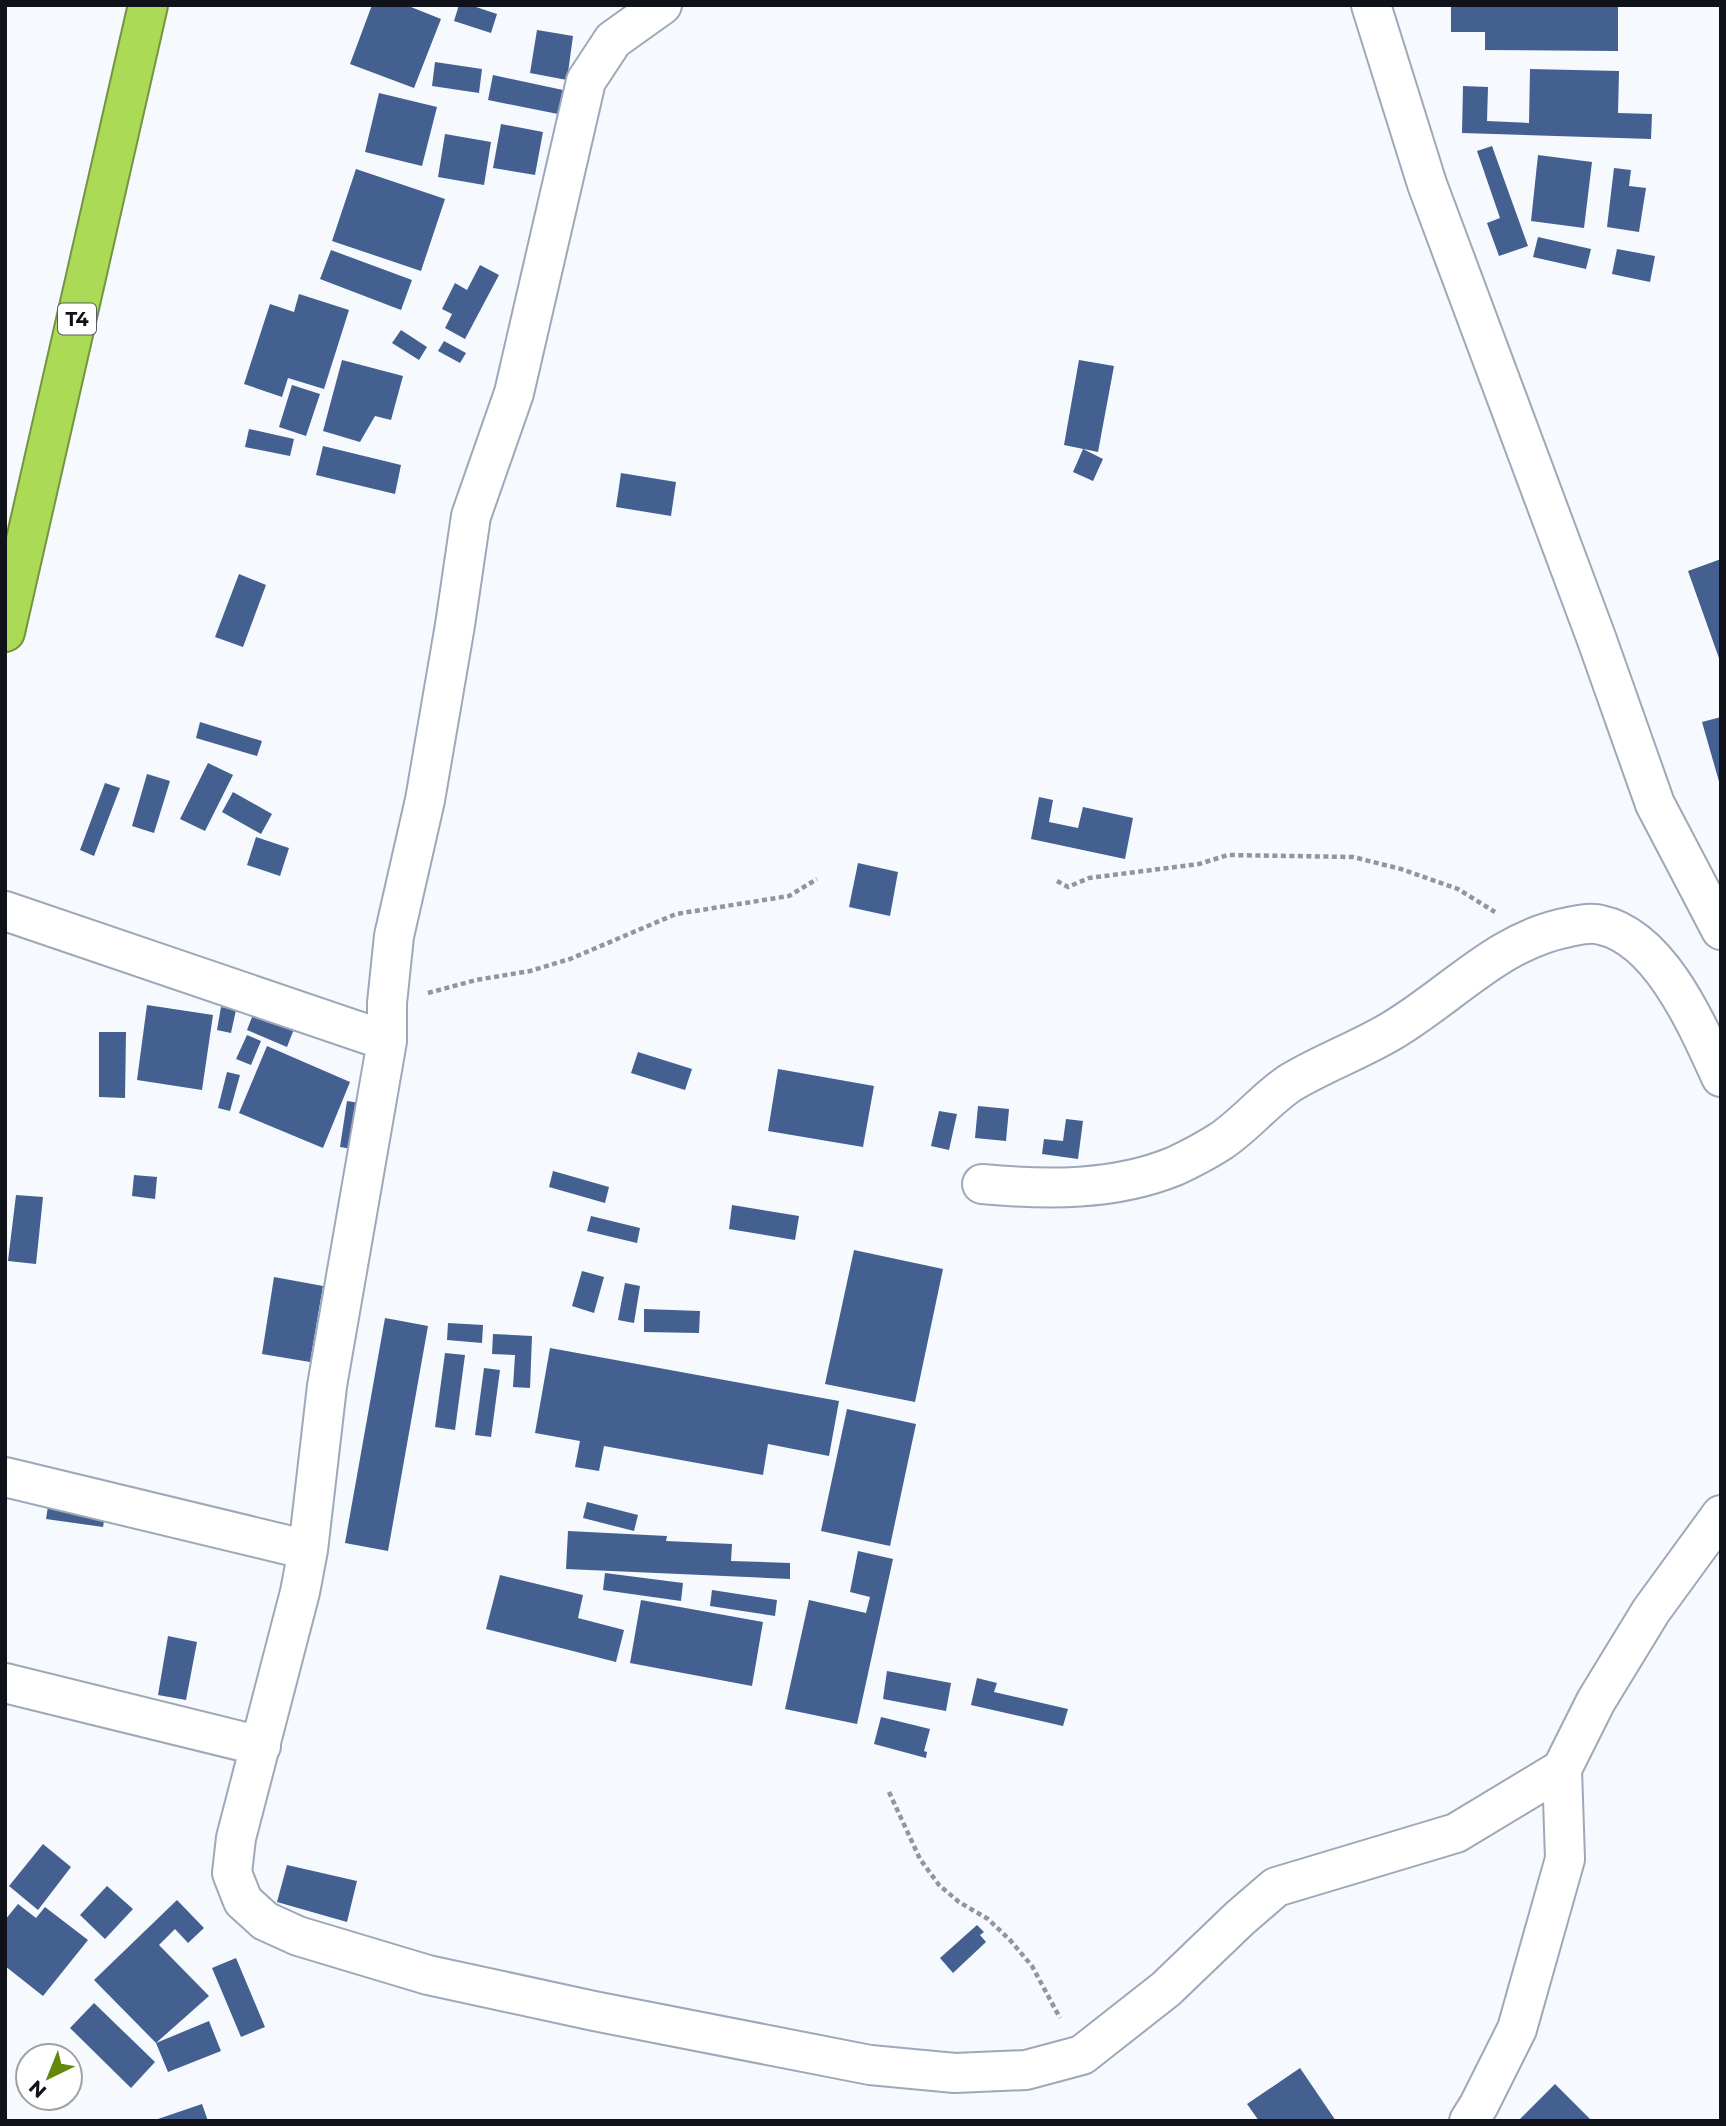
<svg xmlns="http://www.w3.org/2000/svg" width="1726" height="2126" font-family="Montserrat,sans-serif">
  <rect width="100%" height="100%" fill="#f6f9fd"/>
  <path fill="#436090" d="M372,5H406L441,19L414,88L350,64Z
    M459,5H470L497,14L491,33L454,21Z
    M1451,5L1618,7V51L1485,50V32H1451Z
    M537,30L573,36L567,80L530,73Z
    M435,62L482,69L479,93L432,86Z
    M1530,69L1619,71L1618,113L1652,114L1651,139L1462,133L1463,86L1488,87L1487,121L1529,123Z
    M493,75L563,90L558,114L488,100Z
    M379,93L437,107L422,166L365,152Z
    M501,124L543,132L535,175L493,168Z
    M445,134L491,142L484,185L438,177Z
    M1492,146L1528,246L1499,256L1487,223L1500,218L1477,151Z
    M1538,155L1592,162L1584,228L1531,221Z
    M1614,168L1631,170L1629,186L1646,188L1639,232L1607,227Z
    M356,169L445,199L421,271L332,241Z
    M1538,237L1591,249L1586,269L1533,257Z
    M1617,249L1655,256L1650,282L1612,274Z
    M331,250L412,280L401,310L320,279Z
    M480,265L499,275L465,339L445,328L452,314L442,309L455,283L467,290Z
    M299,294L349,310L324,389L288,378L282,397L244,384L270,304L294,312Z
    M401,330L427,347L419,360L392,343Z
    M444,341L466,353L460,363L438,351Z
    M342,360L403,376L391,420L375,416L360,442L323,431Z
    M1079,360L1114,366L1098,452L1064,445Z
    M292,385L320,394L306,436L279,427Z
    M249,429L294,439L290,456L245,447Z
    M323,446L401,465L395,494L316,475Z
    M1083,449L1103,459L1093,481L1073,472Z
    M621,473L676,482L671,516L616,507Z
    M1721,559V661H1720L1688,571Z
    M239,574L266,585L243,647L215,637Z
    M1721,717V785H1720L1702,722Z
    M200,722L262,741L257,756L196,738Z
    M208,763L233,775L205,831L180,819Z
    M147,774L170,781L154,833L132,826Z
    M105,783L120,788L94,856L80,850Z
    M233,792L272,814L261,834L222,812Z
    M1039,797L1053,800L1049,822L1078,828L1083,807L1133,818L1125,859L1031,839Z
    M256,837L289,848L280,876L247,865Z
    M858,863L898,872L890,916L849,907Z
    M147,1005L213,1015L202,1090L137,1080Z
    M221,1007L236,1010L231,1033L217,1030Z
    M254,1012L294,1029L287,1047L247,1030Z
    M99,1032H126L125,1098L99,1097Z
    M247,1035L261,1041L251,1065L236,1059Z
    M267,1046L350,1082L323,1148L239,1113Z
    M638,1052L692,1069L685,1090L631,1073Z
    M778,1069L874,1086L863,1147L768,1131Z
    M227,1072L240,1075L230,1111L218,1108Z
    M347,1101L366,1104L358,1150L340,1147Z
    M978,1106L1009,1109L1006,1141L975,1138Z
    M939,1111L957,1114L949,1150L931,1146Z
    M1066,1119L1083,1121L1078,1159L1042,1154L1044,1139L1063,1141Z
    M553,1171L609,1187L605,1203L549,1187Z
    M134,1175L157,1177L155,1199L132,1196Z
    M16,1195L43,1197L36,1264L8,1261Z
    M732,1205L799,1216L795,1240L729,1229Z
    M591,1216L640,1228L637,1243L587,1231Z
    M854,1250L943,1269L915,1402L825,1384Z
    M582,1271L604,1277L594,1313L572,1306Z
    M274,1277L323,1286L310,1362L262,1354Z
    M625,1283L640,1286L634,1323L618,1320Z
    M644,1309L700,1311L699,1333L644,1332Z
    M385,1318L428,1326L388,1551L345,1543Z
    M448,1323L483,1325L482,1343L447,1340Z
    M493,1334L532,1336L530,1388L513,1387L515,1355L492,1354Z
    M550,1348L839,1401L829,1456L768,1444L763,1475L604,1446L599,1471L575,1467L580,1441L535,1433Z
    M445,1353L465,1355L455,1430L435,1427Z
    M484,1368L500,1370L491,1437L475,1435Z
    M847,1409L916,1424L890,1546L821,1531Z
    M49,1500L106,1510L103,1527L46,1519Z
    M587,1502L638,1515L634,1531L583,1518Z
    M568,1531L667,1536L666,1541L732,1544L731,1561L790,1563V1579L566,1569Z
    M858,1551L893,1559L857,1724L785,1709L809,1600L866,1613L870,1597L850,1592Z
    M605,1573L683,1583L681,1601L603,1590Z
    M500,1575L583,1595L578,1618L624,1630L616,1662L486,1629Z
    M712,1590L777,1600L775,1616L710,1606Z
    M641,1600L763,1622L752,1686L630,1663Z
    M168,1636L197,1642L186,1700L158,1695Z
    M887,1671L951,1683L946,1711L883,1699Z
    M977,1678L997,1683L994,1692L1068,1709L1063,1726L971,1705Z
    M881,1717L930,1729L924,1751L927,1752L926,1758L874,1744Z
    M43,1844L71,1867L38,1910L9,1886Z
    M287,1865L357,1881L347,1922L277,1902Z
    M107,1886L133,1909L105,1939L80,1915Z
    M177,1900L204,1928L188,1943L175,1929L159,1945L209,1996L156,2043L94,1980Z
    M18,1904L36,1918L45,1907L88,1940L43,1996L5,1966V1920Z
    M977,1925L984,1932L980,1935L986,1942L953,1973L940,1958Z
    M236,1958L265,2027L241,2037L212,1968Z
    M94,2003L155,2062L131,2088L70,2028Z
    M209,2021L221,2051L168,2072L156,2043Z
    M1300,2068L1336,2121H1259L1247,2104Z
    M1555,2084L1592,2121H1518Z
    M202,2104L208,2121H155V2120Z"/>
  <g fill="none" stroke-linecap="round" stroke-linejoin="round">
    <defs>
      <path id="minor" d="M662,5L613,40L586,81L514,393L471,516L455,625L425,800L394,936L387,1003V1041L327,1386L308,1550L300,1592L236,1838L232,1873L243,1901L265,1921L298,1936L428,1975L594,2011L870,2065L955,2073L1026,2070L1082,2055L1166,1989L1240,1918L1276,1887L1456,1833L1562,1769
        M1371,5L1427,184L1597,640L1655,804L1721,930
        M5,911L387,1041
        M982,1184C1047,1190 1114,1191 1175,1166C1190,1159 1207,1150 1221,1141C1246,1124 1265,1100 1290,1083C1323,1063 1360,1050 1393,1030C1453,994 1499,940 1569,927C1579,925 1591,922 1601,925C1661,938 1698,1027 1721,1077
        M5,1477L308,1550
        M5,1683L261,1746
        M1469,2121L1479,2105L1517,2029L1565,1859L1562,1769L1596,1701L1651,1611L1721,1515"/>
      <path id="highway" d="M5,632L148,5"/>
    </defs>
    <use href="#minor" stroke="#9da8b9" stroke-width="42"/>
    <use href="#highway" stroke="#749441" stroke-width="42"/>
    <path stroke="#92959a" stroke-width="4.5" stroke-dasharray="5 3.5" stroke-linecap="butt" d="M1057,881L1068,887L1089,878L1199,864L1228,855L1353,857L1401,869L1458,889L1495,912
      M428,993L476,980L530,971L570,959L676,914L789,896L817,879
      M889,1792L920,1859L939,1885L959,1902L988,1919L1010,1940L1032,1966L1060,2018"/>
    <use href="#minor" stroke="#fff" stroke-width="38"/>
    <use href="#highway" stroke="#abda57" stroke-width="38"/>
  </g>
  <g text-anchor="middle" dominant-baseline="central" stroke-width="7" stroke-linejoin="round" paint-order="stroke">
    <rect fill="#fff" stroke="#575a5e" stroke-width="2" x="58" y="303.5" width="38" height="31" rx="5"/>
    <g font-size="19" font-weight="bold" fill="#0f1319">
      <text x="77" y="319">T4</text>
    </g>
  </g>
  <rect width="1726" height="2126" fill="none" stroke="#0f1319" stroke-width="14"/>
  <g transform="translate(49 2077) rotate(223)"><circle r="33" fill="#ffffff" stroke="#9fa1a3" stroke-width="2"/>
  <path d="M0-5L12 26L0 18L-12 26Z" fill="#64880a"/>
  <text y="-10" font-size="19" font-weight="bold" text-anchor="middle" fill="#0f1319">N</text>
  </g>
</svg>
